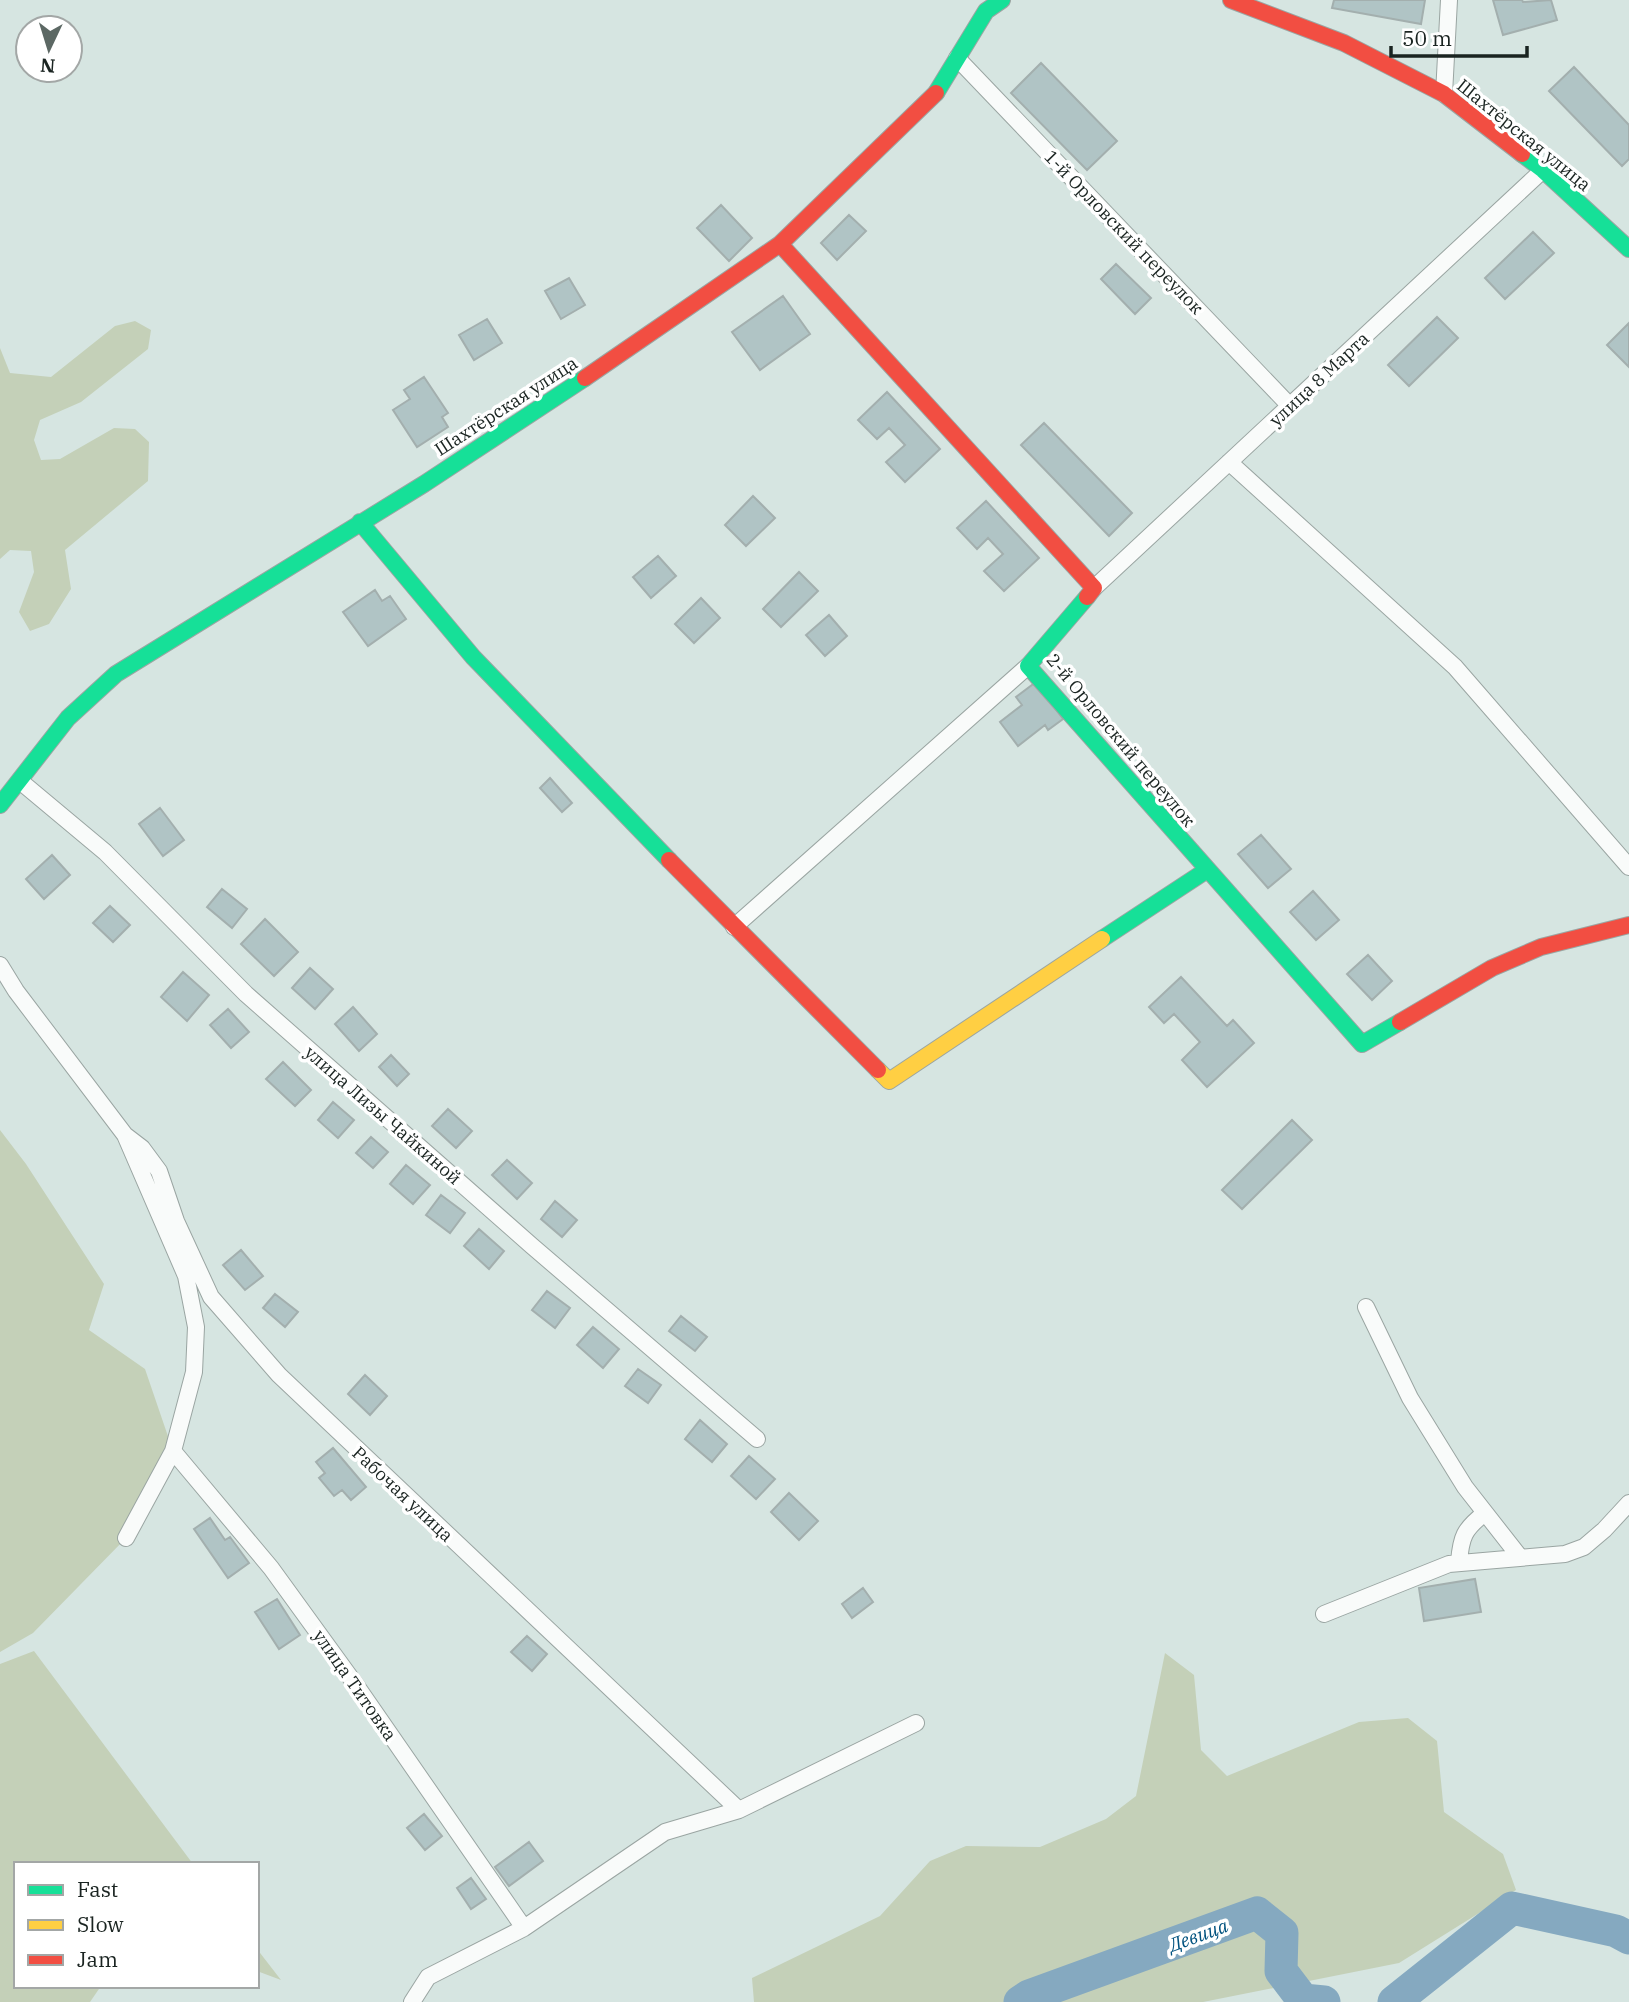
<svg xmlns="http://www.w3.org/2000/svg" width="1629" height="2002" font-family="'IBM Plex Serif',serif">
  <rect width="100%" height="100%" fill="#d6e5e1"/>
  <path fill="#c4d0b8" d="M135,321L151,330L148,349L81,402L40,420L34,440L41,460L60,459L114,428L135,429L149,442L148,481L65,550L71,589L49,624L30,631L19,612L34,572L31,551L10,550L0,559V348L10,373L51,377L115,326Z
    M0,1130L26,1164L104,1284L89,1330L145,1369L173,1451L126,1538L33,1633L0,1652Z
    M34,1651L193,1864H16V1986H101L90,2002H0V1664Z
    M1165,1653L1194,1675L1201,1750L1227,1776L1359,1722L1408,1718L1437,1741L1444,1812L1503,1854L1516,1890L1399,1963L1203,2002H754L752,1978L880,1916L930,1861L966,1846L1040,1847L1106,1819L1136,1796Z
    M257,1949L281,1980L257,1971Z"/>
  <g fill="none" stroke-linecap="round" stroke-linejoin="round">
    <path stroke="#85a9c0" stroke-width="33" d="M1020,2002L1029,1996L1257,1913L1282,1933L1281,1971L1303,2000L1324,2002
      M1394,2002L1512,1908L1616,1931L1629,1938"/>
  </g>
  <path fill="#b0c4c5" stroke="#a3afae" stroke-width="2" d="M1334,0H1425L1421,24L1332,8Z
    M1493,0H1522L1523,2L1551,0L1557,20L1503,35Z
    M1041,63L1117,141L1087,170L1011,93Z
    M1574,67L1629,125V159L1622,166L1549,91Z
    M721,205L752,238L729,261L697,228Z
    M849,215L866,231L837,260L821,243Z
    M1533,232L1554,253L1505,299L1485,278Z
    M1116,264L1151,298L1135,314L1101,279Z
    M569,278L585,305L561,319L545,291Z
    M783,296L810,334L760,370L732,332Z
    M1437,317L1458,338L1409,386L1388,365Z
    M487,319L502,343L474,360L459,335Z
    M1629,323V367L1607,345Z
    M424,377L448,413L442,417L448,427L417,447L393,410L410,399L404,390Z
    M887,392L940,449L905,482L886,462L905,445L889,428L877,439L858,420Z
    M1044,423L1132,513L1109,536L1021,445Z
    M753,496L775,518L746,546L725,525Z
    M986,501L1039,558L1004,591L984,571L1003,554L988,538L977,549L957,528Z
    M658,556L676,576L651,598L633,577Z
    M799,572L818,591L781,627L763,609Z
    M375,590L382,601L390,596L406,619L368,646L343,612Z
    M701,598L720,618L694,643L675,624Z
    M829,615L847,636L825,656L806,635Z
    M1036,682L1063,719L1048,730L1045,725L1018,746L1000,722L1022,705L1016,697Z
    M550,778L572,803L562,812L540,788Z
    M160,808L184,840L163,856L139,824Z
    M1261,835L1291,869L1268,888L1238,854Z
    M52,855L70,875L44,899L26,879Z
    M222,889L247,909L232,928L207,907Z
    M1313,891L1339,920L1316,940L1290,912Z
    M110,906L130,925L113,942L93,923Z
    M265,919L298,952L274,976L241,944Z
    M1368,955L1392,981L1372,1000L1347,974Z
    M310,968L333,989L315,1009L292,988Z
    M183,972L209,995L187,1021L161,997Z
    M1181,977L1227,1026L1233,1020L1254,1043L1207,1087L1182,1060L1200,1042L1174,1014L1164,1023L1149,1007Z
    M353,1007L377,1034L359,1051L335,1024Z
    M228,1009L249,1032L231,1048L210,1025Z
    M391,1055L409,1074L397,1086L379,1067Z
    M283,1062L311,1090L295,1106L266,1079Z
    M333,1102L354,1120L338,1138L318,1120Z
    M448,1109L472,1131L456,1148L432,1126Z
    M1292,1120L1312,1140L1242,1209L1222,1190Z
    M371,1137L388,1152L373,1168L356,1153Z
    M507,1160L532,1183L517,1199L492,1175Z
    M406,1165L430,1185L413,1204L390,1184Z
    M441,1195L465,1213L450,1233L426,1215Z
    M555,1201L577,1220L562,1237L541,1219Z
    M479,1229L504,1251L489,1269L464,1246Z
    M241,1250L263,1276L245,1290L223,1265Z
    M547,1291L570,1308L555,1328L532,1310Z
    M275,1294L298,1312L285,1327L263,1308Z
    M681,1316L707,1337L695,1351L669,1331Z
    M593,1327L619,1349L603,1368L577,1345Z
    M638,1369L661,1385L648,1403L625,1386Z
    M365,1375L387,1396L370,1415L348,1394Z
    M700,1420L727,1444L712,1462L685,1439Z
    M333,1448L366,1487L351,1500L342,1490L334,1496L319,1478L325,1473L316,1462Z
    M749,1456L775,1479L756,1499L731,1476Z
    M789,1493L818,1521L799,1540L771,1512Z
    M210,1518L225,1540L230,1537L249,1563L228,1578L194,1529Z
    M1475,1579L1481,1612L1424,1621L1419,1588Z
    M863,1588L873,1602L852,1618L842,1604Z
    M277,1599L300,1635L279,1649L255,1612Z
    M527,1636L547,1654L532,1671L511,1652Z
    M424,1814L442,1836L425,1850L407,1828Z
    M529,1842L543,1861L509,1886L495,1867Z
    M471,1878L486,1899L471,1909L457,1888Z"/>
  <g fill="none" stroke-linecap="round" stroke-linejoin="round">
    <defs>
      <path id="street" d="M957,58L1290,406
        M1444,94L1449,0
        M1229,462L1455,667L1629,867
        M1094,588L1543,170
        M20,781L105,852L246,994L532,1246L757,1439
        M734,927L1028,666
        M0,965L16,991L125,1135L186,1276L196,1327L194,1372L173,1451L126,1538
        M125,1135L142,1148L159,1171L176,1221L211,1297L279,1375L739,1810
        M1366,1307L1410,1398L1465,1487L1519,1556
        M173,1451L271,1568L358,1688L524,1928
        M1459,1562C1461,1537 1464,1529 1485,1513
        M1324,1614L1449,1564L1565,1554L1584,1547L1604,1530L1629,1503
        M412,2002L428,1977L524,1928L665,1832L739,1810L916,1723"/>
      <path id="fast" d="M936,93L986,11L1002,0
        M1522,154L1543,170L1629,249
        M360,522L473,657L669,860
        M1087,597L1028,666L1362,1044L1400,1022
        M0,805L68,718L116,674L424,484L585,378
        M1102,939L1207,870"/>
      <path id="slow" d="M878,1070L889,1081L1102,939"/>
      <path id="jam" d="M1231,0L1344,43L1444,94L1522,154
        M780,244L1094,588L1087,597
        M585,378L780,244L936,93
        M669,860L878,1070
        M1400,1022L1492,968L1541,947L1629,925"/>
    </defs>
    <use href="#street" stroke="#9aa5a2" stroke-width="18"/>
    <use href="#fast" stroke="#9aa5a2" stroke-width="18"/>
    <use href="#slow" stroke="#9aa5a2" stroke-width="18"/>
    <use href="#jam" stroke="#9aa5a2" stroke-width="18"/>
    <use href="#street" stroke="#f9fbfa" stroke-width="16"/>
    <use href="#fast" stroke="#16e098" stroke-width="16"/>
    <use href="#slow" stroke="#ffcf43" stroke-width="16"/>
    <use href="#jam" stroke="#f24e42" stroke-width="16"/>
  </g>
  <g text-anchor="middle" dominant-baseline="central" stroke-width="7" stroke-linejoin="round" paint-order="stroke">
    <g font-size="18" fill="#1a2421" stroke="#fff">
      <text transform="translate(1524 135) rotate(39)">Шахтёрская улица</text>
      <text transform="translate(1124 232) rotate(46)">1-й Орловский переулок</text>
      <text transform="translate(1319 379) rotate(-43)">улица 8 Марта</text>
      <text transform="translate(506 406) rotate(-33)">Шахтёрская улица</text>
      <text transform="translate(1121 740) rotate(50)">2-й Орловский переулок</text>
      <text transform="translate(383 1115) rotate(41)">улица Лизы Чайкиной</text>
      <text transform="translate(403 1494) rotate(43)">Рабочая улица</text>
      <text transform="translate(355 1685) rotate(55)">улица Титовка</text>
    </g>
    <g font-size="19" font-style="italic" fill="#00527f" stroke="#fff">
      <text transform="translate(1198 1935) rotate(-20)">Девица</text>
    </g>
  </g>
  <rect x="14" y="1862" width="245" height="126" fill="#ffffff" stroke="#a3a7a6" stroke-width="2"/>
  <rect x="28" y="1885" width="35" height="10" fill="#16e098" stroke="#a3a7a6" stroke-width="2"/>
  <text x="77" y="1897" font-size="21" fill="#1a2421">Fast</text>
  <rect x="28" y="1920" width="35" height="10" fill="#ffcf43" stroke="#a3a7a6" stroke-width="2"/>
  <text x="77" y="1932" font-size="21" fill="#1a2421">Slow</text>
  <rect x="28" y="1955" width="35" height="10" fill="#f24e42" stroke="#a3a7a6" stroke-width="2"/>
  <text x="77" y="1967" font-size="21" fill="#1a2421">Jam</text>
  <g transform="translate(49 49) rotate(184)"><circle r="33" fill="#ffffff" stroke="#a3a7a6" stroke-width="2"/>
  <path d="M0-5L12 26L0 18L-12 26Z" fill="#5c6864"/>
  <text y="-10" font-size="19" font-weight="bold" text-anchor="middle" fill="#1a2421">N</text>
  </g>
  <path d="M1391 46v10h136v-10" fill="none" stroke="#1a2421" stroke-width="3.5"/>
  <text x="1402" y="46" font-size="21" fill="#1a2421" stroke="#ffffff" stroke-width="5" paint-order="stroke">50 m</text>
</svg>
